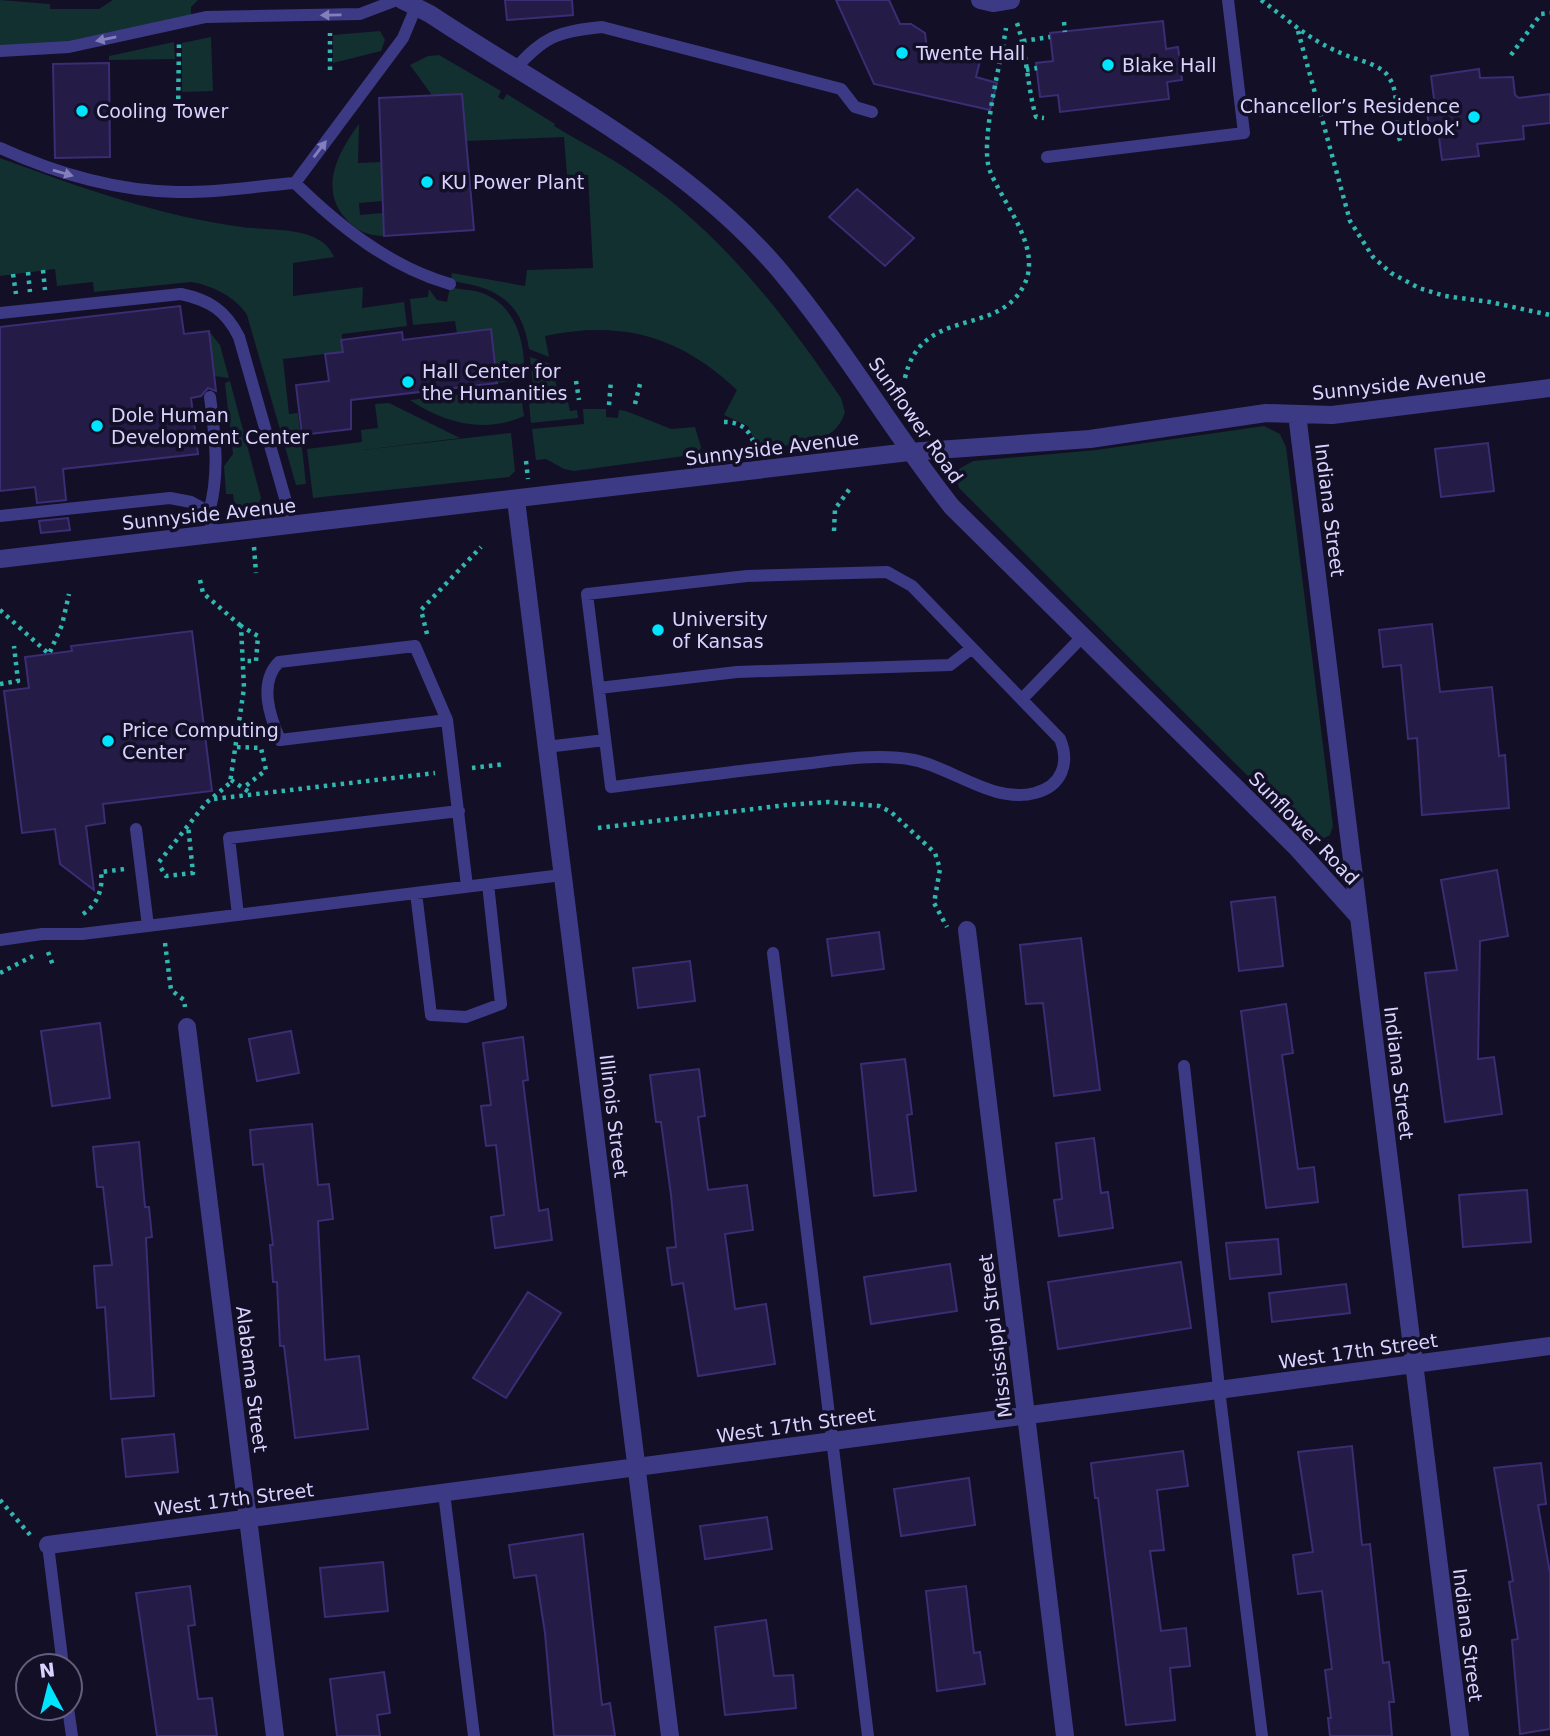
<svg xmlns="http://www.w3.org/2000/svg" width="1550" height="1736" font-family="'DejaVu Sans',sans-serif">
  <rect width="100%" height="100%" fill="#130f26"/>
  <path fill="#12302f" d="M0,0L50,4V9H99L113,0H198L191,7V17L63,45L0,49Z
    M380,31L385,40L381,51L333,63V35Z
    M211,37L213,91L182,92V43Z
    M174,42L175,59L109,60V56Z
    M439,55L501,91L498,97L503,100L507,94L555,124L554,126C580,142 607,155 630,171C718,229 781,310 841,398L845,412C835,448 789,444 758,448L748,426L724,415L737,390C679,336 623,320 545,336L549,357L529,349C522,301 496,287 451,281L452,273L525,286L527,270L593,268L588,175H567L564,137L465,141L410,65L428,56Z
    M359,124L358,163L381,162L383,201L359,203L360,215L383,213L384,236C368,236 357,231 346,219C318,188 339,151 359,124Z
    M0,158C79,187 159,216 242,227C270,231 322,225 334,257L293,263V296L363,287L362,308L404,302L407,326L342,334L343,352L283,359L289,414L298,413L306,484L296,485L247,315C236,297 211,285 191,282L94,292L93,282L57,286L55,269L0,276Z
    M450,287C460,290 472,289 482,293C518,306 526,346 524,380L497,383L491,330L457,334L455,321L413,325L410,299L428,297L429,289L437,300L447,302Z
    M209,331L220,345L229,378L214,376Z
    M530,357L551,364L561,404L568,402L570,411L577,410L578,418L531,423L529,404L534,396Z
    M230,381L261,498L258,505L235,508L233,494H226L224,466L233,454L225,383Z
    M520,388L524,416C485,434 444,423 410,400Z
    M389,403L460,438L363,450L511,433L515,471L509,477L313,498L307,449L362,442L361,430L378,428L375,404Z
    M583,409H606V417L618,418L619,410L626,411L671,429L695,427L701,447L699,454L574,471L564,469L546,459L536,460L532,429L584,424Z
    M1264,426L1280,434L1286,447L1333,826L1330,835L1322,839L1308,836L959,488L956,475L959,469L973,461L1096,450Z"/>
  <path fill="#241b47" stroke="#3b2d73" stroke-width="2" d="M505,0H572L573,15L507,20Z
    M836,0H889L900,24H911L925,33L927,49L980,61L976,77L997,83L990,110L874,84Z
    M1163,21L1166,49L1178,47L1182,80L1167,82L1169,99L1060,112L1058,95L1040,97L1036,63L1053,61L1050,33Z
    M109,63L110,157L55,158L53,64Z
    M1479,69L1480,78L1513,77L1515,95L1519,98L1550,94V123L1523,126L1524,139L1477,144L1479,156L1442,160L1438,130L1430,131L1426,107L1435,106L1431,76Z
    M462,94L474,230L384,236L379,98Z
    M857,189L914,238L885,266L829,217Z
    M180,306L184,334L209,331L216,391L208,388L201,396L191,398L198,454L63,469L66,500L37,503L35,487L0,491V327Z
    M491,329L497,383L351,400V429L302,435L296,385L329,381L325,354L343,352L341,340L402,332L403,340Z
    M1488,443L1494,491L1441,497L1435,449Z
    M68,518L70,530L41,533L39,521Z
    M1432,624L1440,692L1492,687L1499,756L1505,755L1509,808L1422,815L1417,738L1408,739L1401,665L1383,667L1379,630Z
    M192,631L212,791L103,804L105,823L86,826L94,890L60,864L55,829L22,833L4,691L29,688L25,657L72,651L71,646Z
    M1497,870L1508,936L1480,941L1478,1059L1494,1057L1502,1114L1445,1122L1425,973L1457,970L1441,880Z
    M1275,897L1283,966L1239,971L1231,902Z
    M879,932L884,969L832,976L827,939Z
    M1081,938L1100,1090L1054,1096L1043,1003L1026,1004L1020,945Z
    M690,961L695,1001L638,1008L633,968Z
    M1286,1004L1293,1053L1282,1055L1298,1169L1314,1167L1318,1202L1266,1208L1241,1011Z
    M100,1023L110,1098L52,1106L41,1031Z
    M291,1031L299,1073L257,1081L249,1039Z
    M523,1037L528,1080L523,1081L539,1211L548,1209L552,1240L495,1248L491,1217L504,1215L496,1145L486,1146L481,1106L491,1105L483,1043Z
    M905,1059L912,1114L907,1115L916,1191L874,1196L861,1064Z
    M699,1069L705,1116L698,1117L708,1190L747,1185L753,1230L725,1234L735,1309L766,1304L775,1364L698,1376L683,1283L672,1285L667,1248L676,1247L671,1195L661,1122H656L650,1075Z
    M312,1124L318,1185L329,1184L333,1219L318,1221L325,1360L359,1356L368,1429L295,1438L284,1346H280L277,1282H273L270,1245H273L263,1164L253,1165L250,1130Z
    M1094,1138L1101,1193L1108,1192L1113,1228L1059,1236L1054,1200L1062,1199L1056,1143Z
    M139,1142L145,1207H149L152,1237L146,1238L154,1396L111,1399L105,1307L97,1308L94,1266L112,1265L103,1187H97L93,1147Z
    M1527,1190L1531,1242L1463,1247L1459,1195Z
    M1278,1239L1281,1274L1230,1279L1226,1243Z
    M1181,1262L1191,1328L1058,1349L1048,1282Z
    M950,1264L957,1311L871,1324L864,1277Z
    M1346,1284L1350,1313L1272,1322L1269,1293Z
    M528,1292L561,1313L506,1398L473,1378Z
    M174,1434L178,1472L126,1477L122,1439Z
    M1352,1446L1362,1545L1370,1544L1383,1663L1389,1662L1394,1702H1389L1392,1736H1330L1328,1718H1331L1325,1670L1332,1669L1322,1591L1298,1594L1293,1555L1313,1552L1298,1452Z
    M1183,1451L1188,1486L1157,1490L1164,1550L1150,1551L1161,1631L1186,1628L1190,1666L1170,1668L1175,1720L1126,1725L1098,1498H1095L1091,1463Z
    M1541,1463L1546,1504L1538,1505L1550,1573V1729L1520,1734L1512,1640L1518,1639L1509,1582L1513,1581L1494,1468Z
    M969,1478L975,1525L901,1536L894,1489Z
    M767,1517L772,1549L705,1559L700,1526Z
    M583,1534L602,1705L610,1703L615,1736H554L545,1633L536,1575L514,1578L509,1545Z
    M383,1562L388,1611L325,1617L320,1568Z
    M190,1586L195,1625L188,1626L198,1699L212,1698L217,1736H157L136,1593Z
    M966,1586L974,1653L980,1652L985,1684L937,1691L926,1591Z
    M766,1620L774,1676L793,1675L796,1708L725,1715L715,1627Z
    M384,1672L390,1713L377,1715L380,1736H337L330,1679Z"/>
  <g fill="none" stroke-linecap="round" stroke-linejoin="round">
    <path stroke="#2fb8b0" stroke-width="4.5" stroke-dasharray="3.5 5" stroke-linecap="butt" d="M1261,0C1294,24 1308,40 1348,56C1361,61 1383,65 1390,79C1401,98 1392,122 1401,143
      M1064,22L1065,32
      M1017,23C1027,53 1027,86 1036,117L1044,118
      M1298,31L1350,221L1373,257L1391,273L1419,288L1445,296L1490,302L1550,315
      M1023,41L1050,37
      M1511,55L1541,14L1550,13
      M330,70V33
      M1026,70L1037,68
      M178,116L179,42
      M43,270L45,290
      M28,272L30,292
      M13,274L16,294
      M905,378C921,305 998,338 1024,285C1043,248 1003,204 990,171C979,143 1001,63 1006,28
      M576,381L579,400
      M635,404L640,384
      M609,405L611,380
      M724,422C744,422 751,432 756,450
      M526,461L528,479
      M834,531L835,509L851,487
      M254,547L256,573
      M200,580L203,593L241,626
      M0,610L49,654L62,625L69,594
      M427,634L421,610L481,547
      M0,684L18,681L14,646
      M237,747L261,748L266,770L243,788
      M472,768L505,764
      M231,780L252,794
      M214,799L435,773
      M598,828L786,805L828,802L879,806L891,812L935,853L940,869L934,903L947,927
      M159,862L206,803L230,783L244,688L241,626L258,636L256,661H244
      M161,868L166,876L193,873L188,825
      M83,914C98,904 103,889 101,872L125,869
      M165,943L171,990L184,1000L185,1007
      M48,952L54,968
      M0,973L33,956
      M0,1500L31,1536"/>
    <path stroke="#3d3a85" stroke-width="12" d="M0,51L69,47L206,17L360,14L397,0
      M514,70C545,36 556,32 602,27L841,89L855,107L872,112
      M0,148C55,173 115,191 177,192C216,193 256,186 295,183L403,38L416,7
      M1047,157L1244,133L1228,0
      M295,183C339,226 390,267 450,284
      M0,313L181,294C210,300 226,311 239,337L293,526
      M209,512C220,473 215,436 210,397
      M0,516L170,498L191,502L209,512L213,535
      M887,572L912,586L1060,739C1070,763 1062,786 1035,793C994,804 953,768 914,760C878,753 838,760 802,764C738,771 675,779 611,787L587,594L747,576Z
      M599,688L737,672L950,665L972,648
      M1022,699L1083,636
      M447,720L280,740C270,717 258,683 279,662L415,646L447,720L467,886
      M546,747L605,740
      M136,829L148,926
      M416,893L431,1015L466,1017L501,1004L488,884
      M238,915L229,838L459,811
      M0,940L42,934H82L562,875
      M773,953L868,1736
      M1184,1066L1221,1406L1262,1736
      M444,1493L474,1736
      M48,1545L63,1666
      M68,1708L72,1736"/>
    <path stroke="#3d3a85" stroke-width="18" d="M402,0L430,14C549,93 686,160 780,271C843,346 892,431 952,507L1296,847L1358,916
      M980,0L993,3L1011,0
      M1297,414L1460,1736
      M516,500L670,1736
      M0,559L909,452L1090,439L1266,413L1332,415L1550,388
      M967,930L1065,1736
      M187,1027L275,1736
      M48,1545L1550,1346"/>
  </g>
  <defs><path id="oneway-solid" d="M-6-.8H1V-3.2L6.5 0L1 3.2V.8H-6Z" transform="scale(1.75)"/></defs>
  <g fill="#837fbc">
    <use href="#oneway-solid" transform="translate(331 15) rotate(179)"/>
    <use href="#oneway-solid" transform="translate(106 39) rotate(168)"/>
    <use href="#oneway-solid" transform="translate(320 149) rotate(-53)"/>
    <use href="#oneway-solid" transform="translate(63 173) rotate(16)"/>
  </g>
  <g fill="#00e5ff" stroke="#130f26" stroke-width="2.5">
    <circle cx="902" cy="53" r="7"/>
    <circle cx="1108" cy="65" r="7"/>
    <circle cx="82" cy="111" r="7"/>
    <circle cx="1474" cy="117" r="7"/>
    <circle cx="427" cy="182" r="7"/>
    <circle cx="408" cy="382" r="7"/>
    <circle cx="97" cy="426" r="7"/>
    <circle cx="658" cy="630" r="7"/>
    <circle cx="108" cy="741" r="7"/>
  </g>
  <g text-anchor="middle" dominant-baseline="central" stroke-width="7" stroke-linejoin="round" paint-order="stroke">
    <g font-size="19" fill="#d9d4ff" stroke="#130f26" text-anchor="start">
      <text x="916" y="53">Twente Hall</text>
      <text x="1122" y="65">Blake Hall</text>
      <text x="1460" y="106" text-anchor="end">Chancellor’s Residence<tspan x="1460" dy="22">'The Outlook'</tspan></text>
      <text x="96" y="111">Cooling Tower</text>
      <text x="441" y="182">KU Power Plant</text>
      <text x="422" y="371">Hall Center for<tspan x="422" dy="22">the Humanities</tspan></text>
      <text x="111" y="415">Dole Human<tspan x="111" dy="22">Development Center</tspan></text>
      <text x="672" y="619">University<tspan x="672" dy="22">of Kansas</tspan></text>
      <text x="122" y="730">Price Computing<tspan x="122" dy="22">Center</tspan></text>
    </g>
    <g font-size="19" fill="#d9d4ff" stroke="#130f26">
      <text transform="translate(1399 384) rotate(-6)">Sunnyside Avenue</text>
      <text transform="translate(916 420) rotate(55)">Sunflower Road</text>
      <text transform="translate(772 448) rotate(-7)">Sunnyside Avenue</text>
      <text transform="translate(1330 510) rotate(83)">Indiana Street</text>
      <text transform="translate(209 514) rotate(-6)">Sunnyside Avenue</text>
      <text transform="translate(1304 828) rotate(46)">Sunflower Road</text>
      <text transform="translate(1399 1073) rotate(83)">Indiana Street</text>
      <text transform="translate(614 1116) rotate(83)">Illinois Street</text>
      <text transform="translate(995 1336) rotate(-97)">Mississippi Street</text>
      <text transform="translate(1358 1351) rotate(-8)">West 17th Street</text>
      <text transform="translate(252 1379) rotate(83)">Alabama Street</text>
      <text transform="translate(796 1425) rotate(-8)">West 17th Street</text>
      <text transform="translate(234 1499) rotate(-7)">West 17th Street</text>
      <text transform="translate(1468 1635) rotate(83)">Indiana Street</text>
    </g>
  </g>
  <g transform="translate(49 1687) rotate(353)"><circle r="33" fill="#130f26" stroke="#625e7d" stroke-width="2"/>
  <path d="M0-5L12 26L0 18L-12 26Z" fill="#00e5ff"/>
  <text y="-10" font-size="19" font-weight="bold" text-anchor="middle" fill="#d9d4ff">N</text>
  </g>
</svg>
